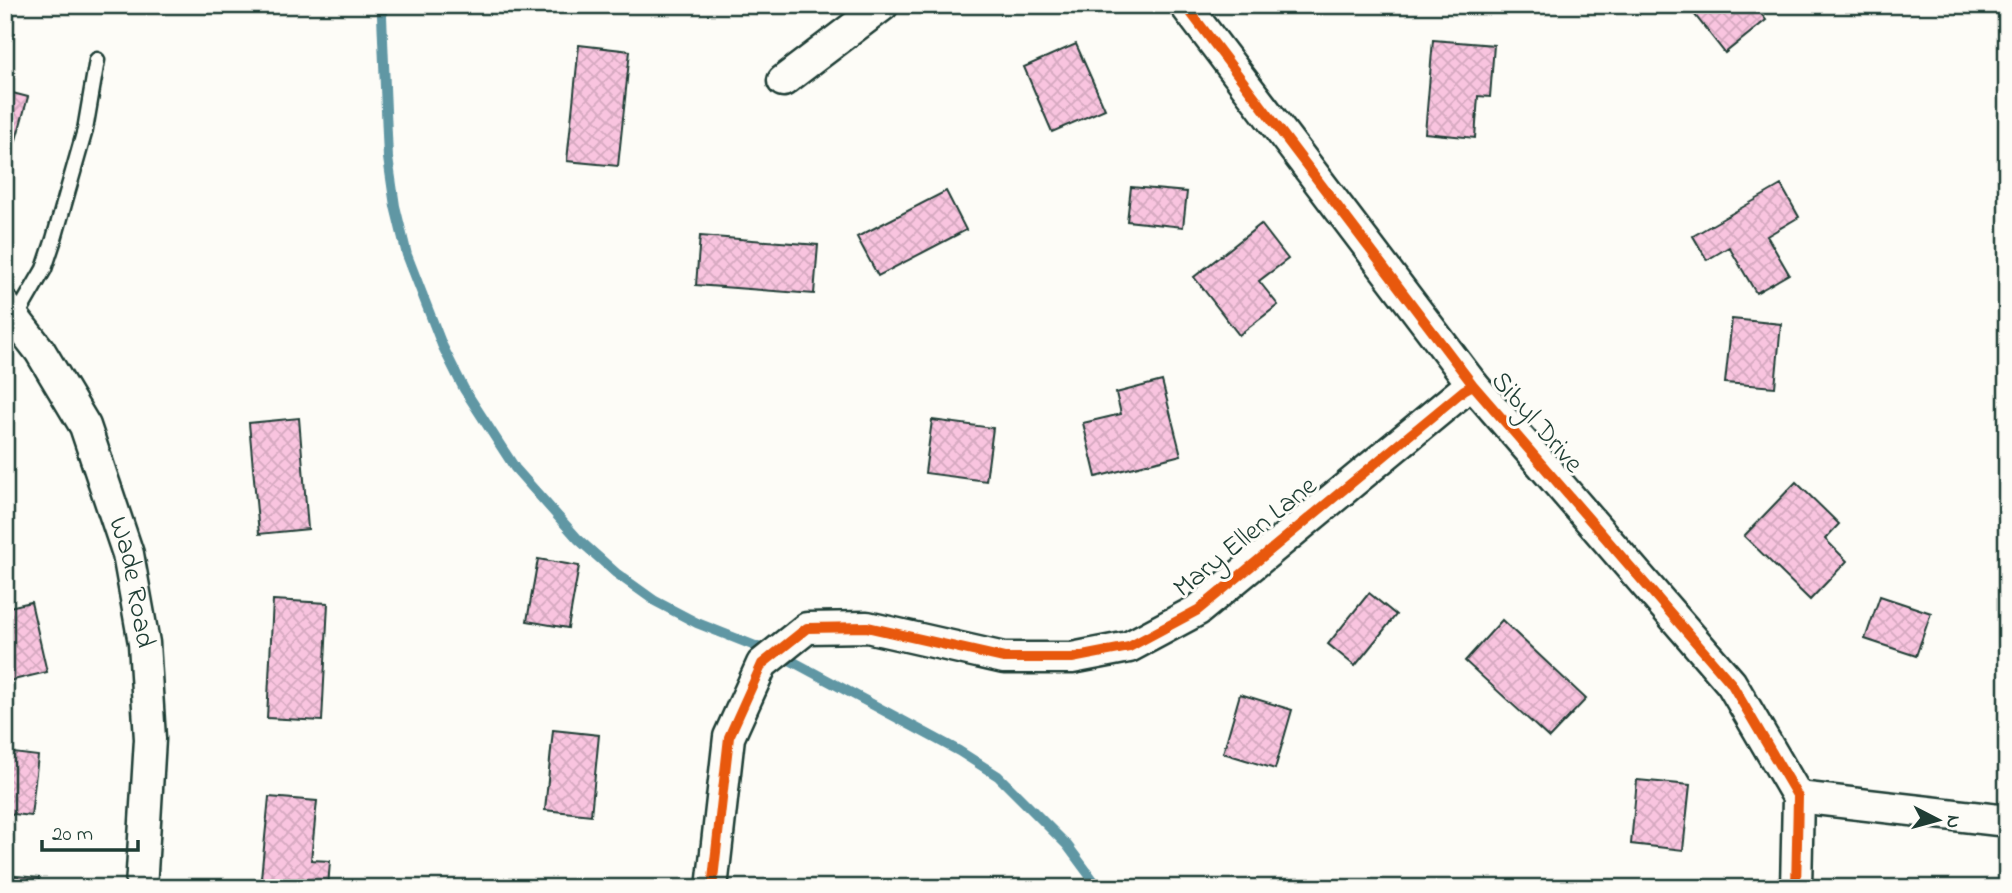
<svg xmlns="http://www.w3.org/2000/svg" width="2012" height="893" font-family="'Indie Flower',sans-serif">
  <defs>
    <pattern id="building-cross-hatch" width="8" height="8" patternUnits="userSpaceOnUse" patternTransform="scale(1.75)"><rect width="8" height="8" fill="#f9c4df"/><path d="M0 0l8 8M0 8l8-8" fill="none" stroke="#d5a9c0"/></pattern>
  </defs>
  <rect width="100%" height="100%" fill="#fdfcf7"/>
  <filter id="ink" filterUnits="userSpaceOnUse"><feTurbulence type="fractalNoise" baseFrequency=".0143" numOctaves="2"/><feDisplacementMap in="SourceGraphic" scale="14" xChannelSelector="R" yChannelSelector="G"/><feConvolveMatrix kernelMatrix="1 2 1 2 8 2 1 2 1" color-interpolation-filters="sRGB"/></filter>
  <g filter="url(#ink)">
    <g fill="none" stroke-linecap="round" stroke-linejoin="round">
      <path stroke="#6197a4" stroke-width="10" d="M383,5L382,16L388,158L395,206L407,255L442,345L464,389L515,468L578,539L616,573L655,601L697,623L788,659L959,751L998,776L1067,845L1099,888"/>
    </g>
    <path fill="url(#building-cross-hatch)" stroke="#1f3d34" stroke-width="2" d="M1687,5H1754L1766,20L1725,53Z
      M1433,40L1494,45L1490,97L1478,96L1475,138L1425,133Z
      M1076,44L1105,109L1052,132L1024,67Z
      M579,45L630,51L618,166L567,161Z
      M5,91L28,97L14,147L5,145Z
      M1781,185L1799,217L1767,236L1789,274L1756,293L1729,247L1707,260L1693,236Z
      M1131,187L1187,192L1183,227L1127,221Z
      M946,191L966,230L878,276L857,237Z
      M1261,224L1288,259L1259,281L1278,305L1239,335L1194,277Z
      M700,236L818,245L814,294L696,285Z
      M1732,319L1781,324L1775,387L1725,383Z
      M1162,381L1181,455L1096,477L1083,423L1121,414L1116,393Z
      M299,418L308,529L259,534L249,423Z
      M932,420L993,428L986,481L925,473Z
      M1796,482L1839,524L1825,539L1847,561L1810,600L1744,536Z
      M538,559L579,566L568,628L527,621Z
      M1369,593L1396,615L1355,666L1328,644Z
      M1880,596L1931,613L1916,656L1865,639Z
      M273,600L328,603L322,721L267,718Z
      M31,602L47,672L5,682V608Z
      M1502,620L1586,699L1549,738L1465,661Z
      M1240,694L1292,710L1275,769L1223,753Z
      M553,730L599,735L591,815L545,810Z
      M5,752L38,756L31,816L5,813Z
      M1637,780L1690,785L1683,850L1631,844Z
      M269,797L317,801L311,860L330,861L328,888H260Z
      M5,875L39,878L38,888H5Z"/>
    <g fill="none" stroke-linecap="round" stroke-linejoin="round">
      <defs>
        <path id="lane" d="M15,319L44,269L54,239L85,130L97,60"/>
        <g id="street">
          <path d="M1185,5L1473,385L1731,683L1798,797L1796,888"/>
          <path d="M783,81L883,5"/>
          <path id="s1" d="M5,306L40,351L85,426L128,554L144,643L150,739L141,888"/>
          <path d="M1798,797L2007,821"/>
          <path d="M712,888L729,737L762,664L807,628L867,627L1004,658H1072L1129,647L1198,610L1464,390L1473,385"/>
        </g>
      </defs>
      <use href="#lane" stroke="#1f3d34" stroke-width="19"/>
      <use href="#street" stroke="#1f3d34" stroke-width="35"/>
      <use href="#lane" stroke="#fdfcf7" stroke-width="14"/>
      <use href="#street" stroke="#fdfcf7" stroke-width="30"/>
      <defs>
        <path id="cycleway" d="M1185,5L1473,385L1731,683L1798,797L1796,888
          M712,888L729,737L762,664L807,628L867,627L1004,658H1072L1129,647L1198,610L1464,390L1473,385"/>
      </defs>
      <use href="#cycleway" stroke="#fdfcf7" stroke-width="15"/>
      <use href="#cycleway" stroke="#e8590c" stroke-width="10"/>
    </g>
  </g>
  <g text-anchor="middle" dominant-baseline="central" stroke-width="6" stroke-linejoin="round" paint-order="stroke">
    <g font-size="28" fill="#1f3d34" stroke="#fdfcf7">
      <text transform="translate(1536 423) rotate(49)">Sibyl Drive</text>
      <text transform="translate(1246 538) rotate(-39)">Mary Ellen Lane</text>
      <text stroke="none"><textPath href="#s1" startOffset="308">Wade Road</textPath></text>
    </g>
  </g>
  <rect width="2012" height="893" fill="none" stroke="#fdfcf7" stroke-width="28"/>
  <rect x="14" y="14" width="1984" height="865" fill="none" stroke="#1f3d34" stroke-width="2.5" filter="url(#ink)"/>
  <g transform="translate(1938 820) rotate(96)" stroke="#fdfcf7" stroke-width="5" paint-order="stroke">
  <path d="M0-5L12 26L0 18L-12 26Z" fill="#1f3d34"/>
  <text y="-10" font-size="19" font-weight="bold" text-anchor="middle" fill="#1f3d34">N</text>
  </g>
  <path d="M42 840v10h96v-10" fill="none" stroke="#1f3d34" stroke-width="3.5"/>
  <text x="52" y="840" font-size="21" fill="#1f3d34" stroke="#fdfcf7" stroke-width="5" paint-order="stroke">20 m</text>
</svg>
